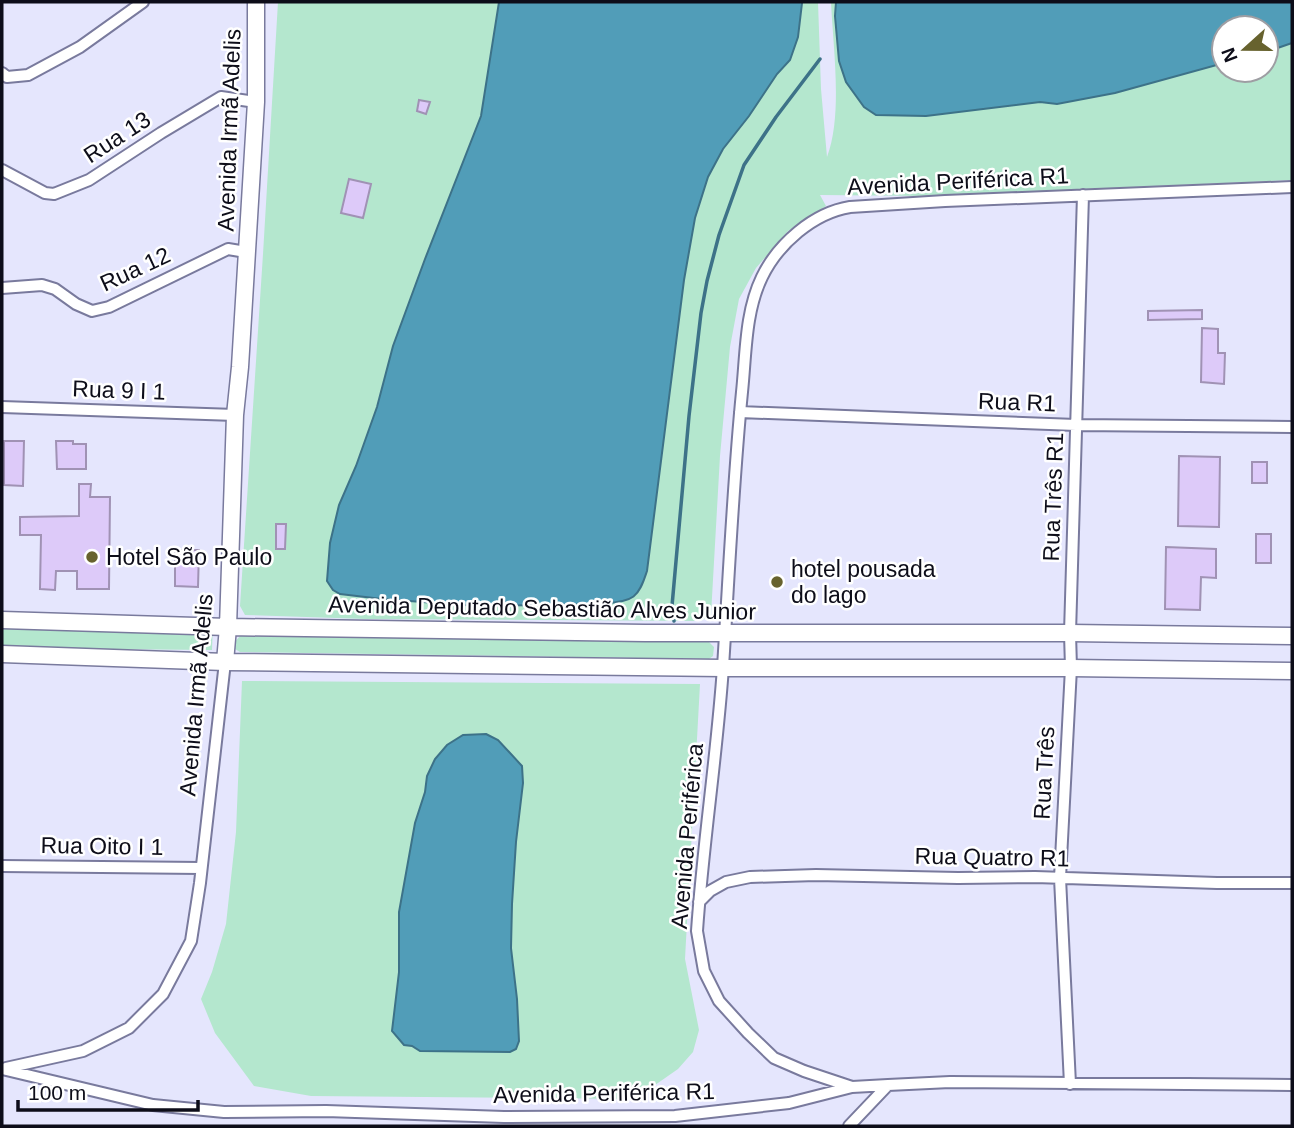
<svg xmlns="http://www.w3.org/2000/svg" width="1294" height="1128" font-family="Arial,sans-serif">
  <rect width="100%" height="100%" fill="#e5e6fd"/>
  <path fill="#b4e7ce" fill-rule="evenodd" d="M278,2H818L821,89L827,157C843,115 833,47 831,2H1292V180L930,196L820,195L826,206L788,231L756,268L739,299L730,347L720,456L711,615L701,621L366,619L245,615L240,606L263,254ZM1224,28H1266V70H1224Z
    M2,619L213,623L212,650L2,648Z
    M240,636L575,638L709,642L714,647L713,656L709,659L240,652L235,649L234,643Z
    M242,681L700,684L685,959L699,1030L693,1052L678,1069L635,1099L311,1096L254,1086L215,1033L201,999L212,972L226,924L236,832Z"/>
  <path fill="#519db8" stroke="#3d7288" stroke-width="2" d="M499,2H802V3L798,37L790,60L777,74L749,116L723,149L708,177L695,218L684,280L647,571C638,599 634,600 605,604L477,606L382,599L340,594L333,590L327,581L330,543L339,505L356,466L377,407L393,346L425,259L481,116Z
    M836,2H1292V43L1266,52V28H1224V63L1115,93L1057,104L1040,102L926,116L876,115L864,107L846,82L839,61L835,16Z
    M486,734L498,740L522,766L523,783L516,842L512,904L511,948L517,999L519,1041L516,1049L510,1052L420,1051L412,1046L404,1045L392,1031L399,972V912L415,823L425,792L427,776L435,759L447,745L463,735Z"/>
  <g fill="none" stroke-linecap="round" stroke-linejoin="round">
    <path stroke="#3d7288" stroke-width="3.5" d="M674,621L672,606L689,416L701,313L707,281L719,235L744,165L776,117L820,59"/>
  </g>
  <path fill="#ddcaf9" stroke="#a092b4" stroke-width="2" d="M419,100L430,102L426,114L417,111Z
    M349,179L371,184L363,218L341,213Z
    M1202,310V319L1148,320V311Z
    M1202,328L1218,329V353H1225L1224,384L1201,382Z
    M4,441H24L23,486L4,485Z
    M56,441H73V444H86V469H57Z
    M1179,456L1220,457L1219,527L1178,526Z
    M1252,462H1267V483H1252Z
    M79,484H91L90,497H110L109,589H77V571H56L55,590L40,589L41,535H20V517L79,516Z
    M276,524H286L285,549H276Z
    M1256,534H1271V563H1256Z
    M1166,547L1216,549V578L1201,577L1200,610L1165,609Z
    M175,550H199L198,587L175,586Z"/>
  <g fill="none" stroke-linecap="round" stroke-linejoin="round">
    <defs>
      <path id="street" d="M2,73L7,77L28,75L80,47L143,2
        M2,170L45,193L54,194L89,180L161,133L221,97L256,102
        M2,288L42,285L55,289L76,304L92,311L109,307L228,249L246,252
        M2,407L235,415
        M740,412L1076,425L1292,427
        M2,866L201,868
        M699,902L710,891L726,882L750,877L816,875L958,878L1035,877L1217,883H1292
        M6,1068L83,1051L129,1028L163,994L191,941L200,883L225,662
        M2,1069L153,1105L224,1112L326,1111L504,1117L675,1116L789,1103L852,1087L888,1085L950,1082L1292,1085
        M1070,1084L1060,878L1071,668L1070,633L1083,195
        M852,1087L804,1071L774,1058L748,1033L719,1001L704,971L697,931C703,843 717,755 723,667C729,575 733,483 742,392C746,354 745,312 762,277C778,244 813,213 850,207L945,201L1292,187
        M849,1126L888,1085"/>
      <path id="secondary" d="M2,620L228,627L645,633H1070L1292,636
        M2,654L225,662L723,668H1071L1292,671
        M225,662L228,627L235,415L240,367L256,102V2"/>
    </defs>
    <use href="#street" stroke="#797a9d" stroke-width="14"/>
    <use href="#secondary" stroke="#797a9d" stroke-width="19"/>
    <use href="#street" stroke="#fff" stroke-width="10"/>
    <use href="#secondary" stroke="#fff" stroke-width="16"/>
  </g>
  <g fill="#67622e" stroke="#fff" stroke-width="2.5">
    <circle cx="92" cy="557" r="7"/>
    <circle cx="777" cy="582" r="7"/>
  </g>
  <g text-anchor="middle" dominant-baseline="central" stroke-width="5" stroke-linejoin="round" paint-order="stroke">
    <g font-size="23" fill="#0d0d19" stroke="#fff">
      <text transform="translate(229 130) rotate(-88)">Avenida Irmã Adelis</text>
      <text transform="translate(117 137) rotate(-33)">Rua 13</text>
      <text transform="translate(958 181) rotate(-3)">Avenida Periférica R1</text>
      <text transform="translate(135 269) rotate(-25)">Rua 12</text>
      <text transform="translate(119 390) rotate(2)">Rua 9 I 1</text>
      <text transform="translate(1017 402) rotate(2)">Rua R1</text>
      <text transform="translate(1053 497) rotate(-88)">Rua Três R1</text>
      <text transform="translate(542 608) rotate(1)">Avenida Deputado Sebastião Alves Junior</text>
      <text transform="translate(196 695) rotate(-85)">Avenida Irmã Adelis</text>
      <text transform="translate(1044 773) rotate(-87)">Rua Três</text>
      <text transform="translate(687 836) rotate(-85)">Avenida Periférica</text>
      <text transform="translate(102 846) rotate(1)">Rua Oito I 1</text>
      <text transform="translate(992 857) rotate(1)">Rua Quatro R1</text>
      <text transform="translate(604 1093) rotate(-1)">Avenida Periférica R1</text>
    </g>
    <g font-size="23" fill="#0d0d19" stroke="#fff" text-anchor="start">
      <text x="106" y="557">Hotel São Paulo</text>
      <text x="791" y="569">hotel pousada<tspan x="791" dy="26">do lago</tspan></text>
    </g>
  </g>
  <rect width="1294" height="1128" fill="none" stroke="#0d0d19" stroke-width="7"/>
  <g transform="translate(1245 49) rotate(249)"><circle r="33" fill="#ffffff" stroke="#9e9ea3" stroke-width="2"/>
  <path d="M0-5L12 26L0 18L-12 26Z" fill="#67622e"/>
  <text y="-10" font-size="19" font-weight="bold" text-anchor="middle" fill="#0d0d19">N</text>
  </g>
  <path d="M18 1100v10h180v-10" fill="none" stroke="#0d0d19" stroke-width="3.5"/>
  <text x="28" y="1100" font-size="21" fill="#0d0d19" stroke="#ffffff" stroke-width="5" paint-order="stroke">100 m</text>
</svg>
